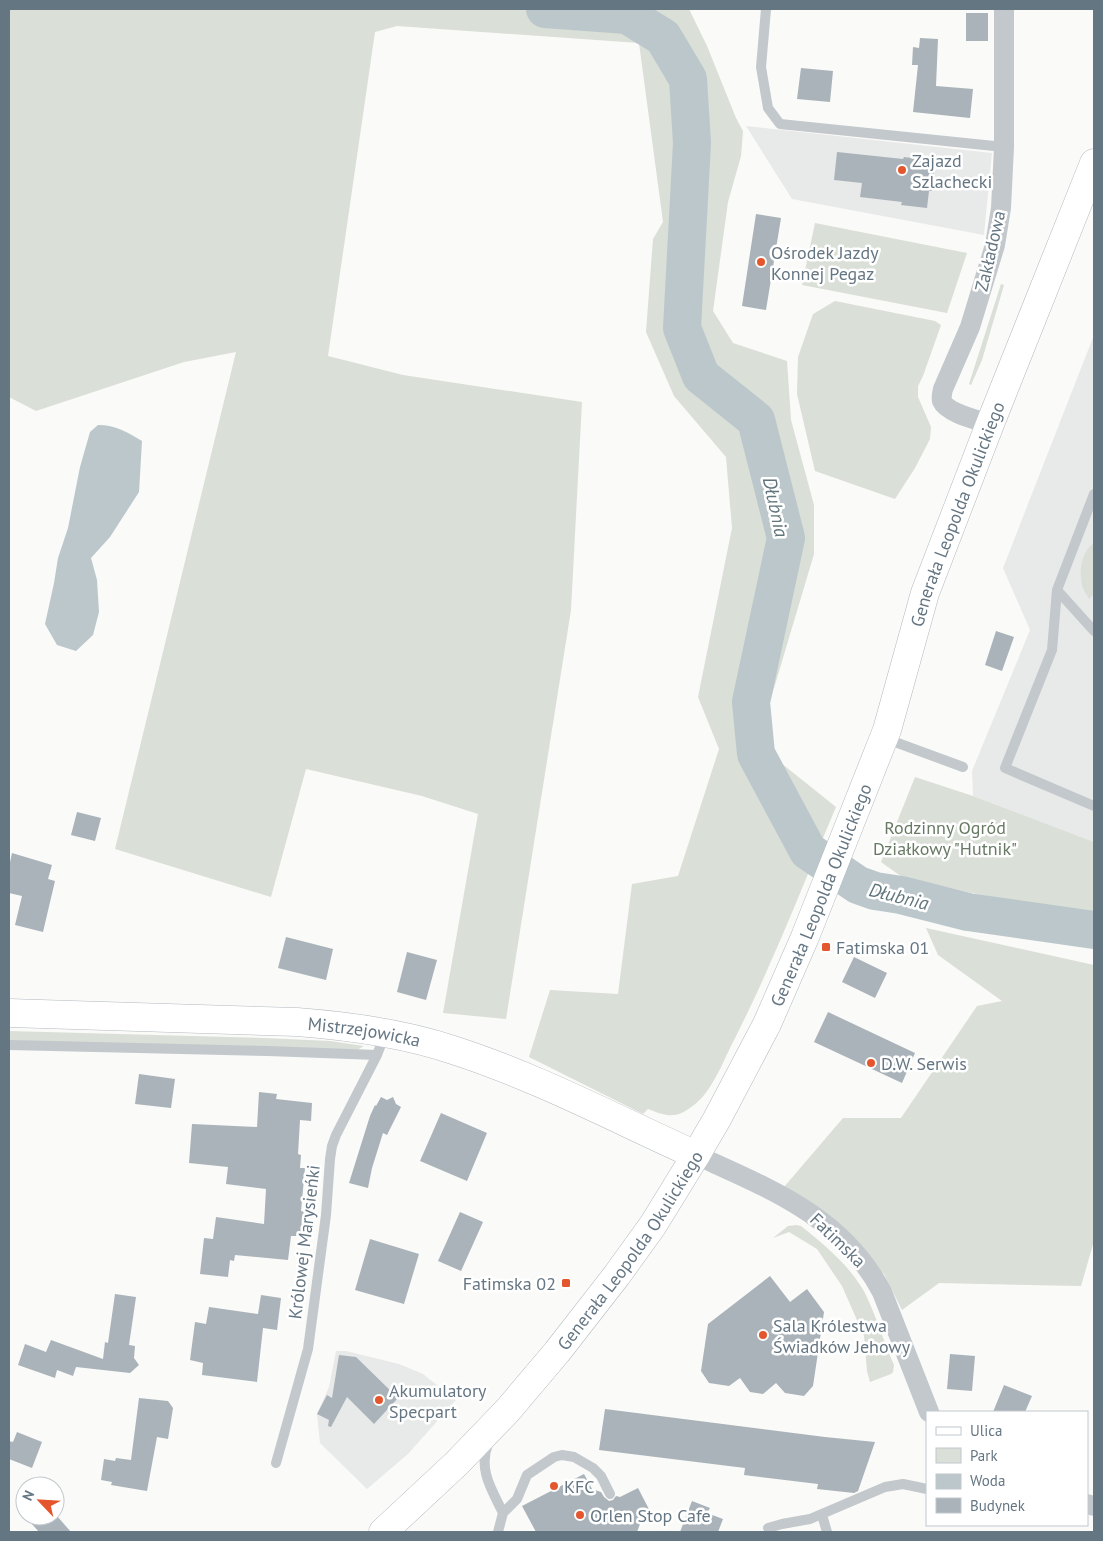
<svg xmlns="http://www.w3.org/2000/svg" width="1103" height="1541" font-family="'PT Sans',sans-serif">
  <rect width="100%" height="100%" fill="#fafaf8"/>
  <path fill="#e8e9e9" d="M746,126L992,153L984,235L792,199Z
    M1094,335V842L973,796L972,771L1030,630L1003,568Z
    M336,1351H346L399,1364L423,1374L456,1400L408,1454L367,1489L320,1443L317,1414L329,1387Z"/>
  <path fill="#dadfd7" d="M9,9H689L707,46L736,118L743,131L741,156L728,202L713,311L733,343L787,361L791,420L814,505V554L763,725L776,759L836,807C802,887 771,968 732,1044C722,1064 712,1091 694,1105C676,1119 668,1117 648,1109L643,1114L529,1057L550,990L618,994L632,884L678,876L719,749L698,697L732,528L726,457L674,396L646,332L653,239L663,222L639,43L397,26L375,32L328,356L403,375L582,402L571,610L506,1019L443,1013L478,814L422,796L306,769L271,897L115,849L236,352L184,362L36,411L9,397Z
    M815,223L967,253L947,313L802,285Z
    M1001,284L1004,285L982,360L971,385L969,384Z
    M835,301L935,321L941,325L923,376L918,386V397L931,427L930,439L915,468L895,499L815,471L797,394L798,357L813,314Z
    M1094,543V594L1089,599C1087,595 1084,591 1083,588C1078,574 1081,551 1094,543Z
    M915,777L973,796L1094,842V916L972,893L902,877L881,862Z
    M926,928L1094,965V1241L1081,1286L939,1283L902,1310L884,1274L784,1187L843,1118H901L977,1006L1002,1001L938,955Z
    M9,1031L264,1038L330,1041L364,1046L357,1050L9,1041Z
    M796,1225L801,1226C825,1245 850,1266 865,1293C876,1316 884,1342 894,1365L893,1372L891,1374L870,1382L867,1371L864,1336L842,1286L817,1249L789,1232L773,1238L788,1226Z"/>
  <path fill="#bbc7cb" d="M98,425C116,425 127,432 142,441L139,492L110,537L91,558L97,580L99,612L93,635L76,651L57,645L45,624L54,583L58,558L68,528L80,467L90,432Z"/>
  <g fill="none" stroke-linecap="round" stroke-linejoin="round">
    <path stroke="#bbc7cb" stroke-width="38" d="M545,9L627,15L663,37L688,79L692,143L682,328L701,376L756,420L786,538L751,702L756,754L808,851L858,885L875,891L901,895L968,912L1094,930"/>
  </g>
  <path fill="#aab3b9" d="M966,13H988V41H966Z
    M920,38L938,39L936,86L973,89L970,118L913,112L918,65H912L913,47L919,48Z
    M801,68L833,71L830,102L797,99Z
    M837,152L903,159L904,157L935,161L932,191H929L927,208L901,205L902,202L860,197L862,183L834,180Z
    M756,214L781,218L766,310L742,306Z
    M996,631L1014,637L1002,671L985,665Z
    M77,812L101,818L95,841L71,835Z
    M12,853L52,865L48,879L55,881L43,932L15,925L22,896L9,893V867Z
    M286,937L333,949L326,980L278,968Z
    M407,952L437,960L426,1000L397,992Z
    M854,957L887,973L875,998L842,982Z
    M828,1012L915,1053L902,1083L814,1042Z
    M139,1074L175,1079L171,1108L135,1104Z
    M259,1092L277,1094L276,1099L312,1103L311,1121L300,1120L298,1154L301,1155L300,1168H305L301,1211L305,1212L301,1236H291L288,1260L235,1255L234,1261L230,1260L228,1277L200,1274L204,1238L213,1239L216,1217L264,1224L266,1189L226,1184L228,1167L189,1163L192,1124L257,1127Z
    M381,1097L387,1100L393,1097L396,1104L401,1107L387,1135L383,1133L372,1168L368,1188L349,1183L370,1116L375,1105L376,1106Z
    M441,1113L487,1133L467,1181L420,1161Z
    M460,1212L483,1222L461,1271L438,1261Z
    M370,1239L419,1254L404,1304L355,1290Z
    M770,1276L790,1302L807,1289L824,1312L813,1386L804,1396L785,1393L776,1383L763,1394L750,1392L740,1378L729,1386L709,1383L701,1371L708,1324Z
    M115,1294L136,1297L129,1345L135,1346L134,1358L139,1365L130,1373L76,1367L73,1376L57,1370L55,1378L18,1365L25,1344L46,1352L51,1340L103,1359L105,1342L108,1343Z
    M261,1295L281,1298L277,1330L263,1328L257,1382L202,1375L203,1363L190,1360L195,1322L206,1324L209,1307L258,1314Z
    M950,1354L975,1356L972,1391L947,1389Z
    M339,1355L356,1357L398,1398L374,1424L347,1397L331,1427L328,1426L329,1420L317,1414L327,1395L332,1398Z
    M1004,1385L1032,1396L1025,1412H993Z
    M139,1398L168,1401L173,1408L168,1439L157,1437L147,1491L111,1485L112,1482L101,1480L104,1459L115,1461L116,1458L131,1460Z
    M605,1409L825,1437L875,1442L858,1491L854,1493L817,1489L818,1484L744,1475L745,1468L599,1450Z
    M17,1432L42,1442L32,1468L9,1459V1441L13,1442Z
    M584,1474L592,1489L601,1492L604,1497L609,1501L613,1500L616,1496L620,1497L638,1488L653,1517L640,1524L637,1532H536L522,1506Z
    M692,1501L710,1508L707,1513L723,1519L718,1532H680Z
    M40,1516H57L71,1532H39L31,1523Z"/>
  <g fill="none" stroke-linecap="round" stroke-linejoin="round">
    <defs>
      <g id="secondary">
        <path id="s1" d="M9,1013L297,1022C349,1026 403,1033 453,1050C537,1077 616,1119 696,1155"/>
        <path id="s2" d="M383,1532L457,1463L508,1410L557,1352L617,1275L653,1225L696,1155L717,1119L767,1024L805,937L887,730L925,593L990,424L1094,163"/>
      </g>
    </defs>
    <use href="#secondary" stroke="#b3babf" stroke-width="29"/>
    <path stroke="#c3c8cc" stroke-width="10" d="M766,9L761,67L768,108L780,124L1004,147
      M1094,494L1057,590L1094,631
      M1057,590L1052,650L1005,768L1094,806
      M884,738L963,767
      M9,1045L268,1051L377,1055
      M488,1444C478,1470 492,1490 503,1513
      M276,1463L308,1349L326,1215L330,1159L332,1146L336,1135L377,1055L385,1034
      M822,1515L827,1532
      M768,1528L782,1524L810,1519L885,1487L903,1484L927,1489
      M498,1532L503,1513L517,1499L527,1475L554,1457L562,1455L574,1457L593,1468L601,1476L610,1494"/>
    <path stroke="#c3c8cc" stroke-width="20" d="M990,424C978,420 947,413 942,401C941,397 942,393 943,389L970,327L995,245L1001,208L1004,147V9
      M696,1155C770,1189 842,1216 882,1292L929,1412
      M1087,1504L1094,1506"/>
    <use href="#secondary" stroke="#fff" stroke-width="28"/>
  </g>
  <g fill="#e4572e" stroke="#fff" stroke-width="2">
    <circle cx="902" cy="170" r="5"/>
    <circle cx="761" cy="262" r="5"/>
    <rect x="821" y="942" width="10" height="10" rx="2.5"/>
    <circle cx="871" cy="1063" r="5"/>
    <rect x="561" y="1278" width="10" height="10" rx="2.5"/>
    <circle cx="763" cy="1335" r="5"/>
    <circle cx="379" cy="1400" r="5"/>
    <circle cx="554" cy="1486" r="5"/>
    <circle cx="580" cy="1515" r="5"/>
  </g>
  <g text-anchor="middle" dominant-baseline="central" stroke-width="5" stroke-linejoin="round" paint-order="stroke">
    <g font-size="18" fill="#657683" stroke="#fff" text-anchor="start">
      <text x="912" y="160">Zajazd<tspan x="912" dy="21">Szlachecki</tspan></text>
      <text x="771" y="252">Ośrodek Jazdy<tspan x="771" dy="21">Konnej Pegaz</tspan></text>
      <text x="836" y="947">Fatimska 01</text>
      <text x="881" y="1063">D.W. Serwis</text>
      <text x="556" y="1283" text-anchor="end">Fatimska 02</text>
      <text x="773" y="1325">Sala Królestwa<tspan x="773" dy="21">Świadków Jehowy</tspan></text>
      <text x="389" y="1390">Akumulatory<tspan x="389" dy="21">Specpart</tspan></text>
      <text x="564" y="1486">KFC</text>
      <text x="590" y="1515">Orlen Stop Cafe</text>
    </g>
    <g font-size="18" fill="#657683" stroke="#fff">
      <text transform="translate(990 251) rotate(-77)">Zakładowa</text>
      <text stroke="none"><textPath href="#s2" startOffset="1186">Generała Leopolda Okulickiego</textPath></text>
      <text stroke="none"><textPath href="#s2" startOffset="781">Generała Leopolda Okulickiego</textPath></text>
      <text stroke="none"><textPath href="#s1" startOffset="356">Mistrzejowicka</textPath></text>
      <text transform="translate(838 1240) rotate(44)">Fatimska</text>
      <text transform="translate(304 1242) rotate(-83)">Królowej Marysieńki</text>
      <text stroke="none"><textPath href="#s2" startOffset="376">Generała Leopolda Okulickiego</textPath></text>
    </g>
    <g font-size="18" fill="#687a64" stroke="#fff">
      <text x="945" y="827">Rodzinny Ogród<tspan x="945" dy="21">Działkowy "Hutnik"</tspan></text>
    </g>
    <g font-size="19" font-style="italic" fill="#60757c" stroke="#fff">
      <text transform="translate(776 507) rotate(78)">Dłubnia</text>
      <text transform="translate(899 896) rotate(14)">Dłubnia</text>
    </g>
  </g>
  <rect width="1103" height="1541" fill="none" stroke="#657683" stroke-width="20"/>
  <rect x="926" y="1411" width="162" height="115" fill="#ffffff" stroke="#c1c8cd"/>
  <rect x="936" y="1427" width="25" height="8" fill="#ffffff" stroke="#c1c8cd"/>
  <text x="970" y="1436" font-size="15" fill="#657683">Ulica</text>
  <rect x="936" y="1448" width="25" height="15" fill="#dadfd7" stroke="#c1c8cd"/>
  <text x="970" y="1461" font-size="15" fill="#657683">Park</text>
  <rect x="936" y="1474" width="25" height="15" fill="#bbc7cb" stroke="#c1c8cd"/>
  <text x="970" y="1486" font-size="15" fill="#657683">Woda</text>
  <rect x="936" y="1498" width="25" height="15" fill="#aab3b9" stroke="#c1c8cd"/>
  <text x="970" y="1511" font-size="15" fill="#657683">Budynek</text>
  <g transform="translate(40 1501) rotate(295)"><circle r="24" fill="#ffffff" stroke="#c1c8cd"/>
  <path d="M0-4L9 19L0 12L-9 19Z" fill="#e4572e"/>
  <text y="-8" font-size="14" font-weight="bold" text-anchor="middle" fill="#657683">N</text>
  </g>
</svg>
